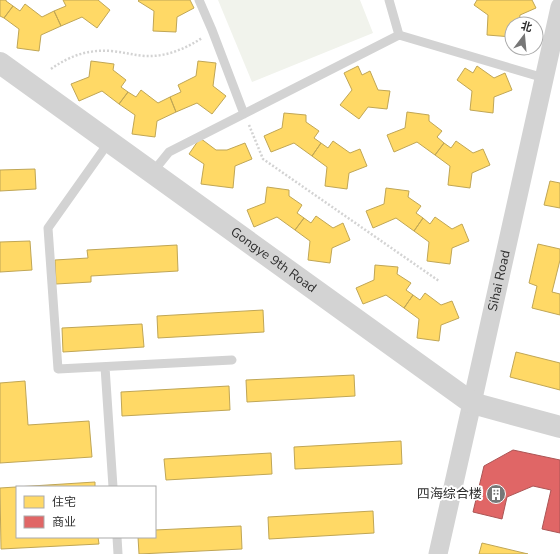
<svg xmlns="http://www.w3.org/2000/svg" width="560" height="554" font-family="'Nunito Sans','Noto Sans SC',sans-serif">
  <rect width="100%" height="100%" fill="#fff"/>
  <path fill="#f1f3ec" d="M218,0H360L373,33L252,82Z"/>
  <path fill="#ffd966" stroke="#c0a655" d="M0,0H6V1L13,6L4,18L0,16Z
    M63,0H98L110,10L97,28L82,17L61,26L54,11L66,6Z
    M139,0H190L194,8L177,17L176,32L153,31L154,11L138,1Z
    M477,0H532L536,8L520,15L519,24H512V37L487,35L488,15L474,5Z
    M25,4L42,17L54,11L61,26L41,35L39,51L17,48L19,29L4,18L13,6L20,11Z
    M91,61L114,64L113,70L126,80L121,87L128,92L119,104L102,91L79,101L71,84L89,77Z
    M198,61L216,63L213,86L226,96L212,114L197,103L176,112L170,97L181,92L178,85L196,76Z
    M358,66L362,75L370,71L378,90L390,91L387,109L368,107L359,119L340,105L352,90L344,73Z
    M477,66L494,78L505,73L512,90L494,97L493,113L470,110L472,91L457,80L465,68L473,73Z
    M141,90L158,103L170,97L176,112L157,121L155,137L132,134L135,115L119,104L128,92L136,97Z
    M407,112L429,115V121L442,131L437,137L444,143L435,155L417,142L394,152L387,135L405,128Z
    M284,113L306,115V122L319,131L314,138L321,143L312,156L294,143L271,152L264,136L282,128Z
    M200,138L216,150H227L245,143L252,159L235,166L233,188L201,184L204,164L189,154Z
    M333,141L350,153L360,149L367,166L349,173L347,189L325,186L327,167L312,156L321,143L328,148Z
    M456,141L473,153L483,149L490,165L472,173L470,188L448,185L450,166L435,155L444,143L451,148Z
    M35,169L36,189L0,191V170Z
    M550,181L560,183V208L544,205Z
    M267,187L289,190V196L302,205L297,213L304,218L295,230L277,217L254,227L247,210L265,203Z
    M386,188L409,191L408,197L421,206L416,213L423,218L414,231L396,218L373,228L366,211L384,204Z
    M316,216L333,228L343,223L350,240L332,248L330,263L308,260L310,241L295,230L304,218L311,223Z
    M435,217L452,229L462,224L469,241L452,248L450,264L427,261L429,242L414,231L423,218L430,224Z
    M30,241L32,270L0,272V242Z
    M538,244L560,249V260L552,292L560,294V315L532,308L537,286L529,283Z
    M177,245L178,271L91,276V282L56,284L55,260L88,258L87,250Z
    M375,265L398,267L397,274L411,283L406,290L413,295L404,308L386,295L363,304L356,288L374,280Z
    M425,293L441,305L452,301L459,318L441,325L439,341L417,338L419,319L404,308L413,295L420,300Z
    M263,310L264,332L158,338L157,316Z
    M142,324L144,347L63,352L62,328Z
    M516,352L560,363V390L510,377Z
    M354,375L355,396L247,402L246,380Z
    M25,381L28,425L89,421L92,457L0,463V383Z
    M229,386L230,410L122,416L121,392Z
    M401,441L402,464L295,469L294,447Z
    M271,453L272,474L166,480L164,459Z
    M95,482V487H17V537H98L99,544L1,549L0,488Z
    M373,511L374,533L269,539L268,517Z
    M241,526L242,549L139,554L138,537H155V530Z
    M482,543L528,554H479Z"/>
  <path fill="#e06666" stroke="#ab5555" d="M513,450L560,460V533L542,529L551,490L533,486L507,497L502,519L473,512L484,466Z"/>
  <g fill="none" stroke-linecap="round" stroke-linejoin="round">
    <path stroke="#d3d3d3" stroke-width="2.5" stroke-dasharray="2 2" stroke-linecap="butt" d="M51,69C69,56 89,49 111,51C123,52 133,55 145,56C166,57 185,49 202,38
      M249,125L263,159L439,281"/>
    <path stroke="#d3d3d3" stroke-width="9" d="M199,0L212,30L244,114
      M389,0L399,35L544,78
      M109,142L48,228L58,369L232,360
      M152,173L169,152L399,35
      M105,367L113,487
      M117,537L118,554"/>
    <path stroke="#d3d3d3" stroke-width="19" id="s1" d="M438,554L472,403L560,7"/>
    <path stroke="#d3d3d3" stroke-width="22" id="s2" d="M0,63L472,403L560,427"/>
  </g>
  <defs>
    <symbol id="building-disc" viewBox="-11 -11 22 22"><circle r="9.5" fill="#777" stroke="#fff"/><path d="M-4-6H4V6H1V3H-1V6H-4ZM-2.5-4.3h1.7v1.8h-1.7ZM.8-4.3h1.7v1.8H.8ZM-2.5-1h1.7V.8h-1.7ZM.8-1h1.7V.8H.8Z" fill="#fff"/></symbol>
  </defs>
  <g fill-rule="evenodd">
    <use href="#building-disc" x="485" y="483" width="22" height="22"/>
  </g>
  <g text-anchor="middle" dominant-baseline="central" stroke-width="4" stroke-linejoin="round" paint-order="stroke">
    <g font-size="13" fill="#2e2e2e" stroke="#fff">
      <text stroke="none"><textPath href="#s2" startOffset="337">Gongye 9th Road</textPath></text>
      <text stroke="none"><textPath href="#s1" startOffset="280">Sihai Road</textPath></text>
    </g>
    <g font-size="13" fill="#2e2e2e" stroke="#fff" text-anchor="end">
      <text x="482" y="494">四海综合楼</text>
    </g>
  </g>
  <rect x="16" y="486" width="140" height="52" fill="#ffffff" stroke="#ababab"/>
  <rect x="24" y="496" width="20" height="12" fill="#ffd966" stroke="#ababab"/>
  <text x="52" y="506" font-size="12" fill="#2e2e2e">住宅</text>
  <rect x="24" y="516" width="20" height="12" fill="#e06666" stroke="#ababab"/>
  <text x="52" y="526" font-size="12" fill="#2e2e2e">商业</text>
  <g transform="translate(524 36) rotate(16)"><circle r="19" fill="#ffffff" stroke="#ababab"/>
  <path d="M0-3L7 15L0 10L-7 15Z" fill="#777777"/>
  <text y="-6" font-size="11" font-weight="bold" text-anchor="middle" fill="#2e2e2e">北</text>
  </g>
</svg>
